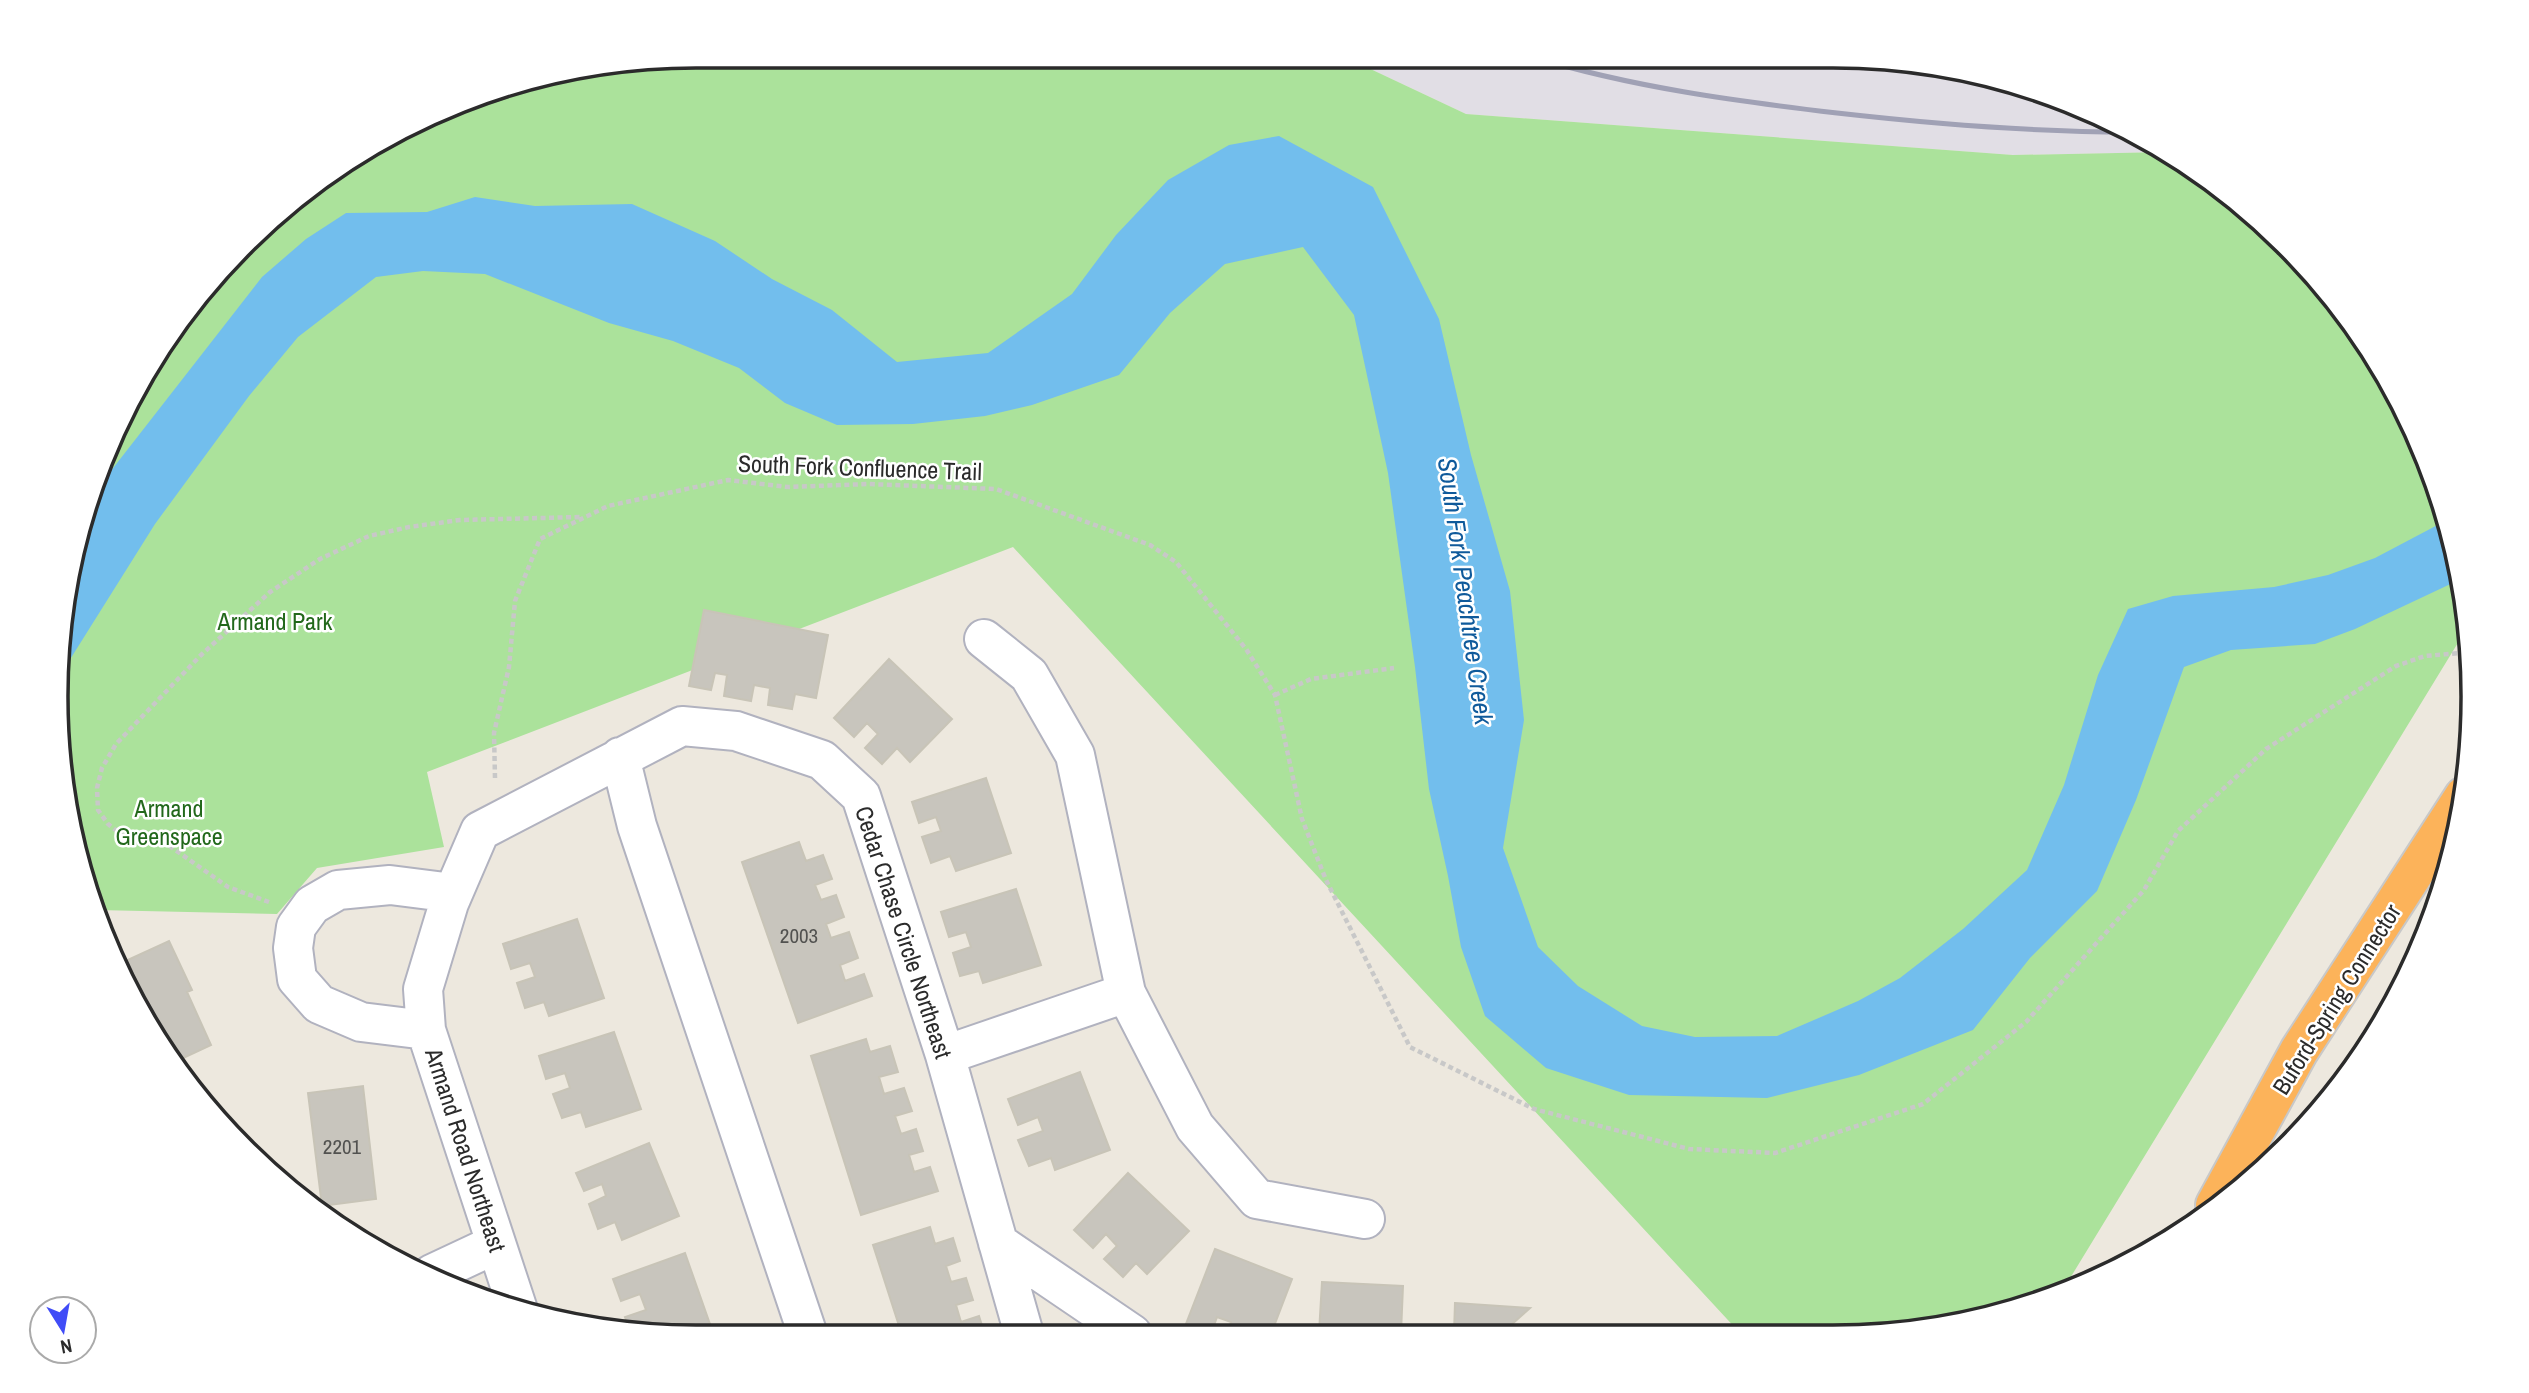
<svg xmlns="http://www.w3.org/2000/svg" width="2529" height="1393" font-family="'Archivo Narrow',sans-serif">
  <rect width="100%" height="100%" fill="#ede8de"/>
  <path fill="#e1dee5" d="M1345,57H1874L1999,78L2152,142L2167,152L2013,155L1466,114Z"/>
  <path fill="#abe29b" d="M697,56L1345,57L1466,114L2013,155L2167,152L2255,215L2340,306L2407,413L2451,530L2467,628L2061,1293L1916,1332H1739L1013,547L427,772L444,847L317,868L277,914L97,910L57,739L78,531L164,341L306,189L490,90Z"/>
  <path fill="#72beed" d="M1279,136L1373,187L1439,319L1471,455L1510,591L1524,720L1503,848L1538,947L1578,986L1642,1026L1695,1037L1777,1036L1858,1001L1900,978L1963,929L2027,870L2064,785L2098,675L2128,609L2173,596L2274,587L2328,575L2375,558L2447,520L2451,530L2459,580L2355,629L2315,644L2231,650L2184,667L2136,800L2097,891L2030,958L1973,1030L1859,1075L1767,1098L1629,1095L1546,1068L1485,1016L1461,947L1448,876L1429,789L1415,667L1388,473L1354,315L1303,247L1225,264L1170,313L1119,375L1032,405L985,416L913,424L837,425L785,403L739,368L673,341L609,323L485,274L423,271L376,277L298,337L249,396L155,524L64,669L78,531L96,490L262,277L306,239L346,213L427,212L475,197L535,206L632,204L715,241L772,279L832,310L897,362L988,353L1072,294L1116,235L1168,180L1229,145Z"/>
  <path fill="#c8c5bd" stroke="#c8c4b7" stroke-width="2" d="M704,610L828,635L816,698L795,694L792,709L768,705L770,688L754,685L751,701L724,696L727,675L715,673L711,690L689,686Z
    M889,659L952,719L910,762L897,748L882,764L865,748L878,734L867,723L854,737L834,718Z
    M986,778L1011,853L956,871L950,856L931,863L922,837L941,831L936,817L919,823L912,802Z
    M799,842L806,861L823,855L832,879L815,885L821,900L836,895L844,917L826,924L831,938L849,932L858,958L840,965L845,981L864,974L872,996L798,1023L742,862Z
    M1016,889L1041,965L983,983L979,971L960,976L953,953L971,947L966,932L949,937L941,912Z
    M577,919L604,998L549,1016L544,1002L525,1008L517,983L535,977L530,963L511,969L503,944Z
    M169,941L192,990L187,992L211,1045L179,1060L119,964Z
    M614,1032L641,1109L586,1127L581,1112L562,1118L553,1094L570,1088L565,1073L546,1079L539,1056Z
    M866,1039L870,1052L890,1046L898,1072L879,1077L884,1094L904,1088L912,1111L895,1116L901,1134L916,1129L923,1151L909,1155L914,1172L930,1167L938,1191L861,1215L811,1056Z
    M1080,1072L1110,1150L1055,1170L1051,1158L1029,1166L1018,1140L1043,1131L1038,1117L1018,1125L1008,1099Z
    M363,1086L376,1199L322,1206L308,1093Z
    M649,1143L679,1216L622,1240L615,1222L598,1229L589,1204L606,1196L602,1184L584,1191L576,1173Z
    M1128,1173L1189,1231L1147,1274L1136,1263L1123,1277L1104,1259L1117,1246L1106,1234L1093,1248L1074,1230Z
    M930,1227L935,1244L953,1238L960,1261L946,1266L951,1282L966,1278L973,1300L956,1305L961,1322L979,1316L985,1335H902L873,1245Z
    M1215,1249L1292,1279L1271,1334L1253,1328L1251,1334H1227L1231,1322L1217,1317L1211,1334L1186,1324Z
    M685,1253L712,1330L695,1336H655L631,1332L625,1317L646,1310L640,1294L621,1301L613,1279Z
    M1322,1282L1403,1286L1401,1333H1319Z
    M1455,1303L1530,1308L1502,1333H1454Z"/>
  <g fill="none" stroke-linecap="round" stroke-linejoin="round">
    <defs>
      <path id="minor" d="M984,639L1029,675L1075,755L1126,993L1195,1127L1257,1199L1365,1219
        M620,757L637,826L808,1335
        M426,1030L361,1022L319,1004L297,979L293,948L296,927L312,905L338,890L390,885L453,893
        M945,1055L1126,993
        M998,1243L1132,1334
        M432,1274L496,1244
        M518,1310L426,1030L423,989L449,903L480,831L682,726L736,731L822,760L861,796L945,1055L1024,1334"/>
      <path id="highway" d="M2215,1205L2299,1051L2464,796"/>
    </defs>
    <use href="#minor" stroke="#b1b2bf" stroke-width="42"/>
    <use href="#highway" stroke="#c8c8c8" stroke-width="42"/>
    <path stroke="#c8c8c8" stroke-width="4.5" stroke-dasharray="5 3.5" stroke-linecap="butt" d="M1275,695L1311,679L1394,668
      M495,778L494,733L509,667L515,601L540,539L608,506L728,480L788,487L868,484L996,489L1150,545L1176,562L1246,649L1275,695L1302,819L1326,880L1410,1047L1534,1109L1689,1149L1775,1153L1923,1104L2026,1022L2144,890L2178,831L2266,749L2396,666L2425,656L2471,652
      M269,902L228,887L164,842L122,835L108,824L98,810L97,788L102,768L116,744L200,656L270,592L320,559L369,536L409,527L460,520L581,517"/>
    <use href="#minor" stroke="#fff" stroke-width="38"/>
    <use href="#highway" stroke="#fcb35a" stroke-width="38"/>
    <path stroke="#a0a1b5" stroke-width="5" d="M1533,57C1631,87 1735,101 1837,113C1934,124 2031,132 2129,132"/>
  </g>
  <g text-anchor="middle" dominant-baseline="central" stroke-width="5" stroke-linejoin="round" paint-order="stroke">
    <g font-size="21" fill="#525250">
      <text x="799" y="935">2003</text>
      <text x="342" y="1146">2201</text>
    </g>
    <g font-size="24" fill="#2b2b2b" stroke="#fff">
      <text transform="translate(860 467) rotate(2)">South Fork Confluence Trail</text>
      <text transform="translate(904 932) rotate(72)">Cedar Chase Circle Northeast</text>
      <text transform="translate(2336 999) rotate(-58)">Buford-Spring Connector</text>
      <text transform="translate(466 1150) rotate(72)">Armand Road Northeast</text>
    </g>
    <g font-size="24" fill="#22681b" stroke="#fff">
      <text x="275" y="621">Armand Park</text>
      <text x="169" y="808">Armand<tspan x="169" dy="28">Greenspace</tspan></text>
    </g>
    <g font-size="26" font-style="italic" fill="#0f5a9b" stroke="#fff">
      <text transform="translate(1466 591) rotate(82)">South Fork Peachtree Creek</text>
    </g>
  </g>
  <path d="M0 0H2529V1393H0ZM696 68H1833A628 628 0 0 1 2461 696V697A628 628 0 0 1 1833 1325H696A628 628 0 0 1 68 697V696A628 628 0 0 1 696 68Z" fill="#fff" fill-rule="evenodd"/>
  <path fill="none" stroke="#2b2b2b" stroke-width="3.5" d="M696 68H1833A628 628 0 0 1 2461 696V697A628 628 0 0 1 1833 1325H696A628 628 0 0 1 68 697V696A628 628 0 0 1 696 68Z"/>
  <g transform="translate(63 1330) rotate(169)"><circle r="33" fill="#ffffff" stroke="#aaaaaa" stroke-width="2"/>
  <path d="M0-5L12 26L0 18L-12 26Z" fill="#404cf7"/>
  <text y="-10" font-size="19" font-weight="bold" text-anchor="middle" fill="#2b2b2b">N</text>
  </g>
</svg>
